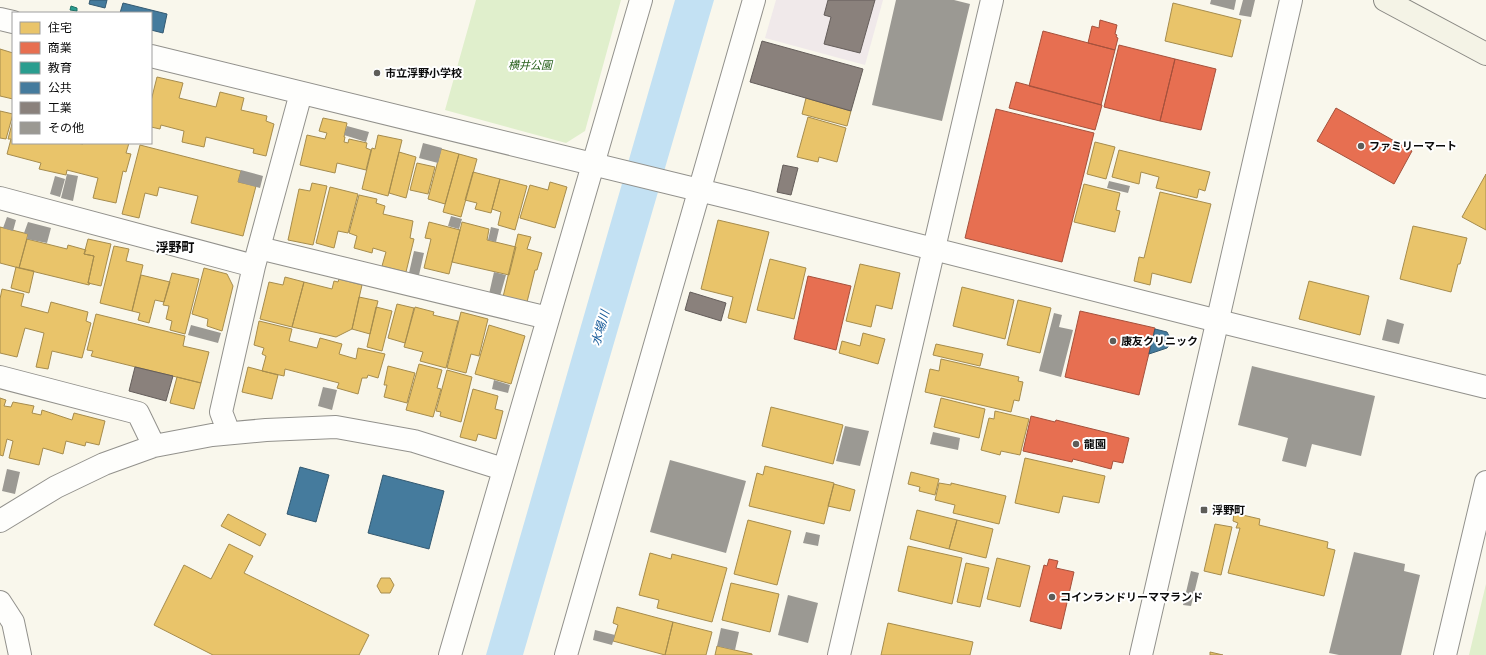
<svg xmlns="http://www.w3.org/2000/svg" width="1486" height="655" font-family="Lora,'Noto Sans JP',serif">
  <rect width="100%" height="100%" fill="#f9f7ec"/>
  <path fill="#f0e9ea" d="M776,0H883L865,65L765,38Z"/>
  <path fill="#e0efcc" d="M476,0H621L585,131L566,143L445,110Z
    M1486,584V655H1469Z"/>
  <path fill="#c3e1f3" d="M675,0H714L523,655H486Z"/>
  <path fill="#e9c46a" stroke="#a68c4d" d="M1173,3L1241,20L1232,57L1165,41Z
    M0,49L13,53V99L0,96Z
    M157,77L183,83L179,98L216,107L220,92L244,98L241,110L267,116L266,121L274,124L266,156L253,153L254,149L206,137L204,147L182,142L184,131L161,125L160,129L151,127V101Z
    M806,98L851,111L847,126L802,114Z
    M0,111L13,114L6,139L0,138Z
    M808,117L846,128L837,162L819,157L818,162L797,157Z
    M323,118L347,123L344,137H345L344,142L348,143L349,139L367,143L366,148L371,150L366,170L337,163L335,173L300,165L307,135L325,139L327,133L319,131Z
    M13,120V143H76L83,144V143H129L126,153L131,154L126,172L123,171L116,203L93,198L98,178L67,170L66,175L39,169L41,163L7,154L11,139H8Z
    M378,135L402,140L388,196L362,189L372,148L375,149Z
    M1095,142L1115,147L1106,179L1087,174Z
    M140,145L241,171L238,182L256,186L243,236L191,223L198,196L159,187L157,196L145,193L139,218L122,214Z
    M441,149L459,154L445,204L428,199Z
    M1119,150L1210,172L1205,191L1199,189L1197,198L1156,188L1159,177L1141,172L1139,184L1112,177Z
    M399,152L416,157L406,198L389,193Z
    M459,154L477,159L461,217L443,212Z
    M417,163L435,167L428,194L410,190Z
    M473,172L500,179L491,213L475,209L477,203L465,200Z
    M1486,174V230L1462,217Z
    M500,179L527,186L515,230L498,225L501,212L492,209Z
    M550,182L567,187L555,228L520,218L530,185L548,190Z
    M312,183L327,186L313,245L288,240L299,189L310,191Z
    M1084,184L1120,193L1116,210L1120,211L1115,232L1074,222Z
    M330,187L358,194L348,233L338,231L334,248L316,243Z
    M1160,192L1211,204L1191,283L1152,273L1150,285L1134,281L1139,257L1144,258Z
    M359,195L377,199L376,203L385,206L383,214L413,221L410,238L414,239L406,272L382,266L386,252L373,248L372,253L354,248L357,236L349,233Z
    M718,220L769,232L746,323L728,318L733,297L701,289Z
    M429,222L460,230L449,274L424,268L431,239L425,238Z
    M462,222L489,229L487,240L516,247L509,275L452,262Z
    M1413,226L1467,238L1460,264H1458L1451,292L1400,279Z
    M0,227L28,234L19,268L0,263Z
    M518,234L531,237L527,249L542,253L537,270H535L527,302L503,297Z
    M27,239L67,249L68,245L86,250L84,254L94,256L88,283H90L89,285L19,268Z
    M88,239L111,244L101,286L88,283L94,256L84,254Z
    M114,246L129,249L126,261L143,265L132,311L100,303Z
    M770,259L806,268L794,319L757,310Z
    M860,264L900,273L892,309L876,305L871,327L846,321Z
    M16,267L34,271L29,293L11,288Z
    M204,268L227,274L233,286L222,331L207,326L208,319L192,314Z
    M172,273L199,279L185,334L170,330L172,321L166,319L169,306L163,305Z
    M141,275L170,282L164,302L155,300L149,323L138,320L140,313L132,311Z
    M285,277L304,282L292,327L260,319L269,282L283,285Z
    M339,279L362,285L352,329L336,337L292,327L304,282L332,289L334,281L338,282Z
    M1309,281L1369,296L1360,335L1299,319Z
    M962,287L1014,300L1005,339L953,326Z
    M2,289L24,294L21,306L48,313L51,302L88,312L86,321L91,323L82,358L52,351L48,369L36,367L44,333L25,328L17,357L0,353V299Z
    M359,297L378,301L370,334L352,329Z
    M1018,300L1051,308L1040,353L1007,345Z
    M397,304L414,308L405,343L388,338Z
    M376,307L392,311L382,351L367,347Z
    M415,307L434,312L433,315L458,321L446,368L420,361L423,352L404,347Z
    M461,312L488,319L479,356L471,354L466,373L447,368Z
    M96,314L185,336L183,346L209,352L201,383L91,356L93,351L87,350Z
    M259,321L292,329L289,341L317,348L320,338L342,344L339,354L356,359L358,348L385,354L378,378L368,375L367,378H362L358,394L337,388L339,383L285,369L284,376L262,371L266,356L262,354L264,348L254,345Z
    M489,325L525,336L511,384L475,374Z
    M863,333L885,339L878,364L839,353L842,341L860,346Z
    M936,344L983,354L980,366L933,355Z
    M941,359L1019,377L1018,381L1023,382L1019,401L1014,400L1011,412L925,392L930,369L939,371Z
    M419,364L442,370L437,388L441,389L433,417L406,410Z
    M388,366L415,373L407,403L384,397L387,385H384Z
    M248,367L278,375L272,399L242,392Z
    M447,370L472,377L461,422L440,416L441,412L436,411Z
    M177,377L201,383L194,409L170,403Z
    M473,389L498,396L495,409L503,411L496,439L478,434L476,441L460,437Z
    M0,398L6,400L4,406L11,407L13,402L34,406L32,413L41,415L42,410L72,420L74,413L105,421L99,445L86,442L85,446L66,441L63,454L43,448L39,465L9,458L13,441L7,439L3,456L0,455Z
    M941,398L985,409L979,438L934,427Z
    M771,407L843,425L833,464L762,446Z
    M995,411L1029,419L1020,455L1001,451L1000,455L981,450L989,418L994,419Z
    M1025,458L1105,476L1099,503L1063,496L1059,513L1015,503Z
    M765,466L834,483L824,524L749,506L757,473L763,475Z
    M911,472L939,479L935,495L919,491L920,487L908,484Z
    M939,483L951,485V483L1006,496L999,524L953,513L955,505L935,500Z
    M834,484L855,490L850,511L828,506Z
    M917,510L957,520L949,549L910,539Z
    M1234,513L1260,519L1259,525L1328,542L1327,548L1335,550L1324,596L1228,573L1240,528H1236L1238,523L1233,521Z
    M228,514L266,534L260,546L221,526Z
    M748,520L791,531L777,585L734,574Z
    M957,520L993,529L986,558L949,549Z
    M1215,524L1232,527L1221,575L1204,571Z
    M229,544L253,556L244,573L369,635L359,655H213L154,625L184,565L211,579Z
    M908,546L962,558L952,604L898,591Z
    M650,553L671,559L672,554L727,568L712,622L657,608L659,600L639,595Z
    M997,558L1030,566L1020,607L987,599Z
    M966,563L989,568L980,607L957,602Z
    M381,578H390L394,585L390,593H381L377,586Z
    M731,583L779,594L770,632L722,620Z
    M617,607L673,622L665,655L613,641L618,625L613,623Z
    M673,622L712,632L706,655H665Z
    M888,623L973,642L970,655H881Z
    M717,646L752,654V655H715Z
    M1210,652L1223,655H1210Z"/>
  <path fill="#e76f51" stroke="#a5513c" d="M1100,20L1117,25L1115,34L1117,35L1116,37L1118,38L1115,50L1088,43L1092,26L1099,28Z
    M1043,31L1115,50L1101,105L1029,86Z
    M1119,45L1175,59L1160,121L1104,107Z
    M1175,59L1216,69L1201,130L1160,121Z
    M1016,82L1102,105L1095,130L1009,108Z
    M1336,108L1412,151L1394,184L1317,141Z
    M996,109L1094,133L1062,262L965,238Z
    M808,276L851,286L836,350L794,339Z
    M1080,311L1155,328L1139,395L1065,377Z
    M1031,416L1055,422L1056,420L1129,438L1123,463L1113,461L1111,469L1073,459L1072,462L1023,451Z
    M1049,559L1058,561L1056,568L1074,572L1061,629L1030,621L1044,565L1047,566Z"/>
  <path fill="#2a9d8f" stroke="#207167" d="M71,6L77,8V11L70,10Z"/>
  <path fill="#457b9d" stroke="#335971" d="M90,0H107L105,8L89,4Z
    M123,3L167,14L163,33L151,30V13H120Z
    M1155,329L1167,332L1171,340V343L1167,348L1149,354Z
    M300,467L329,475L316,522L287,514Z
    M383,475L444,491L429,549L368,533Z"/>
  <path fill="#8a817c" stroke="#645d5a" d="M828,0H875L860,53L824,44L831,17L824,15Z
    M762,41L863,69L851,111L750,82Z
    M783,165L798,168L791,195L777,192Z
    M690,292L726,303L721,321L685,310Z
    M135,367L173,376L166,401L129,391Z"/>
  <path fill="#9b9993" d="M896,0H954L970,4L942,121L872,105Z
    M1211,0H1236L1234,10L1210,4Z
    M1243,0H1255L1251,17L1239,15Z
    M347,126L369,132L366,142L344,135Z
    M423,143L442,148L438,163L419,158Z
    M241,170L263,176L260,188L238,182Z
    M67,174L78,176L73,201L61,198Z
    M55,176L65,179L60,197L50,194Z
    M1109,181L1130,186L1128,193L1107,188Z
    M451,216L462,219L459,229L448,226Z
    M7,217L16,220L13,231L3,228Z
    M28,222L51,228L47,243L27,239L28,234L24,233Z
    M491,227L499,229L496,242L488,240Z
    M414,251L424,253L419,275L409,273Z
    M494,272L506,275L500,296L489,294Z
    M1054,313L1062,315L1059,327L1073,330L1061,377L1039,371Z
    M1387,319L1404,324L1399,344L1382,340Z
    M191,325L221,333L218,343L188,335Z
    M1252,366L1375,396L1361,456L1312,444L1306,467L1282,461L1288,438L1238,425Z
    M494,380L510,385L508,393L492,389Z
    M323,387L337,390L332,410L318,406Z
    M845,426L869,431L860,466L836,461Z
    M933,432L960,438L958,450L930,444Z
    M670,460L746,481L726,553L650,532Z
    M7,469L20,472L15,494L2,491Z
    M806,532L820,535L818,546L803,543Z
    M1354,552L1405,564L1404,571L1420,575L1401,655H1339L1329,653Z
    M1191,571L1199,573L1191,606L1183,605Z
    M788,595L818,603L808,643L778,635Z
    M721,628L739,632L735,650L717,646Z
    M595,630L615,635L612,645L593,640Z"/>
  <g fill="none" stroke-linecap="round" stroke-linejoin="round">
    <defs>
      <path id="minor" d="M0,19L13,22
        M151,56L748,202L1218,321L1486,387
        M0,198L254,266
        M259,248L548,318
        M0,377L138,413L154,446
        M229,433L221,412L254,266L301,93
        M0,521L56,487L104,464L154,446L212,435L266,430L336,427L414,441L503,469
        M0,602L13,622L20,655
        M450,655L641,0
        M566,655L754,0
        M839,655L992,0
        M1445,655L1486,482"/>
      <path id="tertiary" d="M1141,655L1291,0"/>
      <path id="secondary" d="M1385,0L1486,54"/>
    </defs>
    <use href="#minor" stroke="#92918c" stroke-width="24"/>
    <use href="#tertiary" stroke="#92918c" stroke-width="24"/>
    <use href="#secondary" stroke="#888782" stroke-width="24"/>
    <use href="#minor" stroke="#fefefc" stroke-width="22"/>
    <use href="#tertiary" stroke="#fefefc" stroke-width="22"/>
    <use href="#secondary" stroke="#f4f3e6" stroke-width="22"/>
  </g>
  <g fill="#5e5d59" stroke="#fff" stroke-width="1.5">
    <circle cx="377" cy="73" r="4"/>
    <circle cx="1361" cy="146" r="4"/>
    <circle cx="1113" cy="341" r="4"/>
    <circle cx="1076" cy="444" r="4"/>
    <rect x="1200" y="506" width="8" height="8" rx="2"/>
    <circle cx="1052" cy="597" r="4"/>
  </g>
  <g text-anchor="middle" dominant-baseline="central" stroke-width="4" stroke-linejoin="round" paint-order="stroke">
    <g font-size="11" font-style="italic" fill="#27601c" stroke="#fff">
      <text x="530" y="65">横井公園</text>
    </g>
    <g font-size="11" font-weight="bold" fill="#0a0a0a" stroke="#fff" text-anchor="start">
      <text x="385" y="73">市立浮野小学校</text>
      <text x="1369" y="146">ファミリーマート</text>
      <text x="1121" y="341">康友クリニック</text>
      <text x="1084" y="444">龍園</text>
      <text x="1212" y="510">浮野町</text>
      <text x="1060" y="597">コインランドリーママランド</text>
    </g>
    <g font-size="12" font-style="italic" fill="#155a99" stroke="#fff">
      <text transform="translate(600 328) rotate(-74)">水場川</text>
    </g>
    <g font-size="13" font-weight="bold" fill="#0a0a0a" stroke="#fff">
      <text x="175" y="247">浮野町</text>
    </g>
  </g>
  <rect x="12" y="12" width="140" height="132" fill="#ffffff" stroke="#9d9d9d"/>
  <rect x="20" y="22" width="20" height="12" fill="#e9c46a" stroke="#9d9d9d"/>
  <text x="48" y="32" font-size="12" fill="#0a0a0a">住宅</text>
  <rect x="20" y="42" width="20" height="12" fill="#e76f51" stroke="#9d9d9d"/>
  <text x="48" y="52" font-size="12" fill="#0a0a0a">商業</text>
  <rect x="20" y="62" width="20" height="12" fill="#2a9d8f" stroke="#9d9d9d"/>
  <text x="48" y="72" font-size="12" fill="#0a0a0a">教育</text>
  <rect x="20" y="82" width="20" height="12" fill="#457b9d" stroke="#9d9d9d"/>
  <text x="48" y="92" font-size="12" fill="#0a0a0a">公共</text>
  <rect x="20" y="102" width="20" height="12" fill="#8a817c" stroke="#9d9d9d"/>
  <text x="48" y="112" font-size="12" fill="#0a0a0a">工業</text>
  <rect x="20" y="122" width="20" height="12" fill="#9b9993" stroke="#9d9d9d"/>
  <text x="48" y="132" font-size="12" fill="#0a0a0a">その他</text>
</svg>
